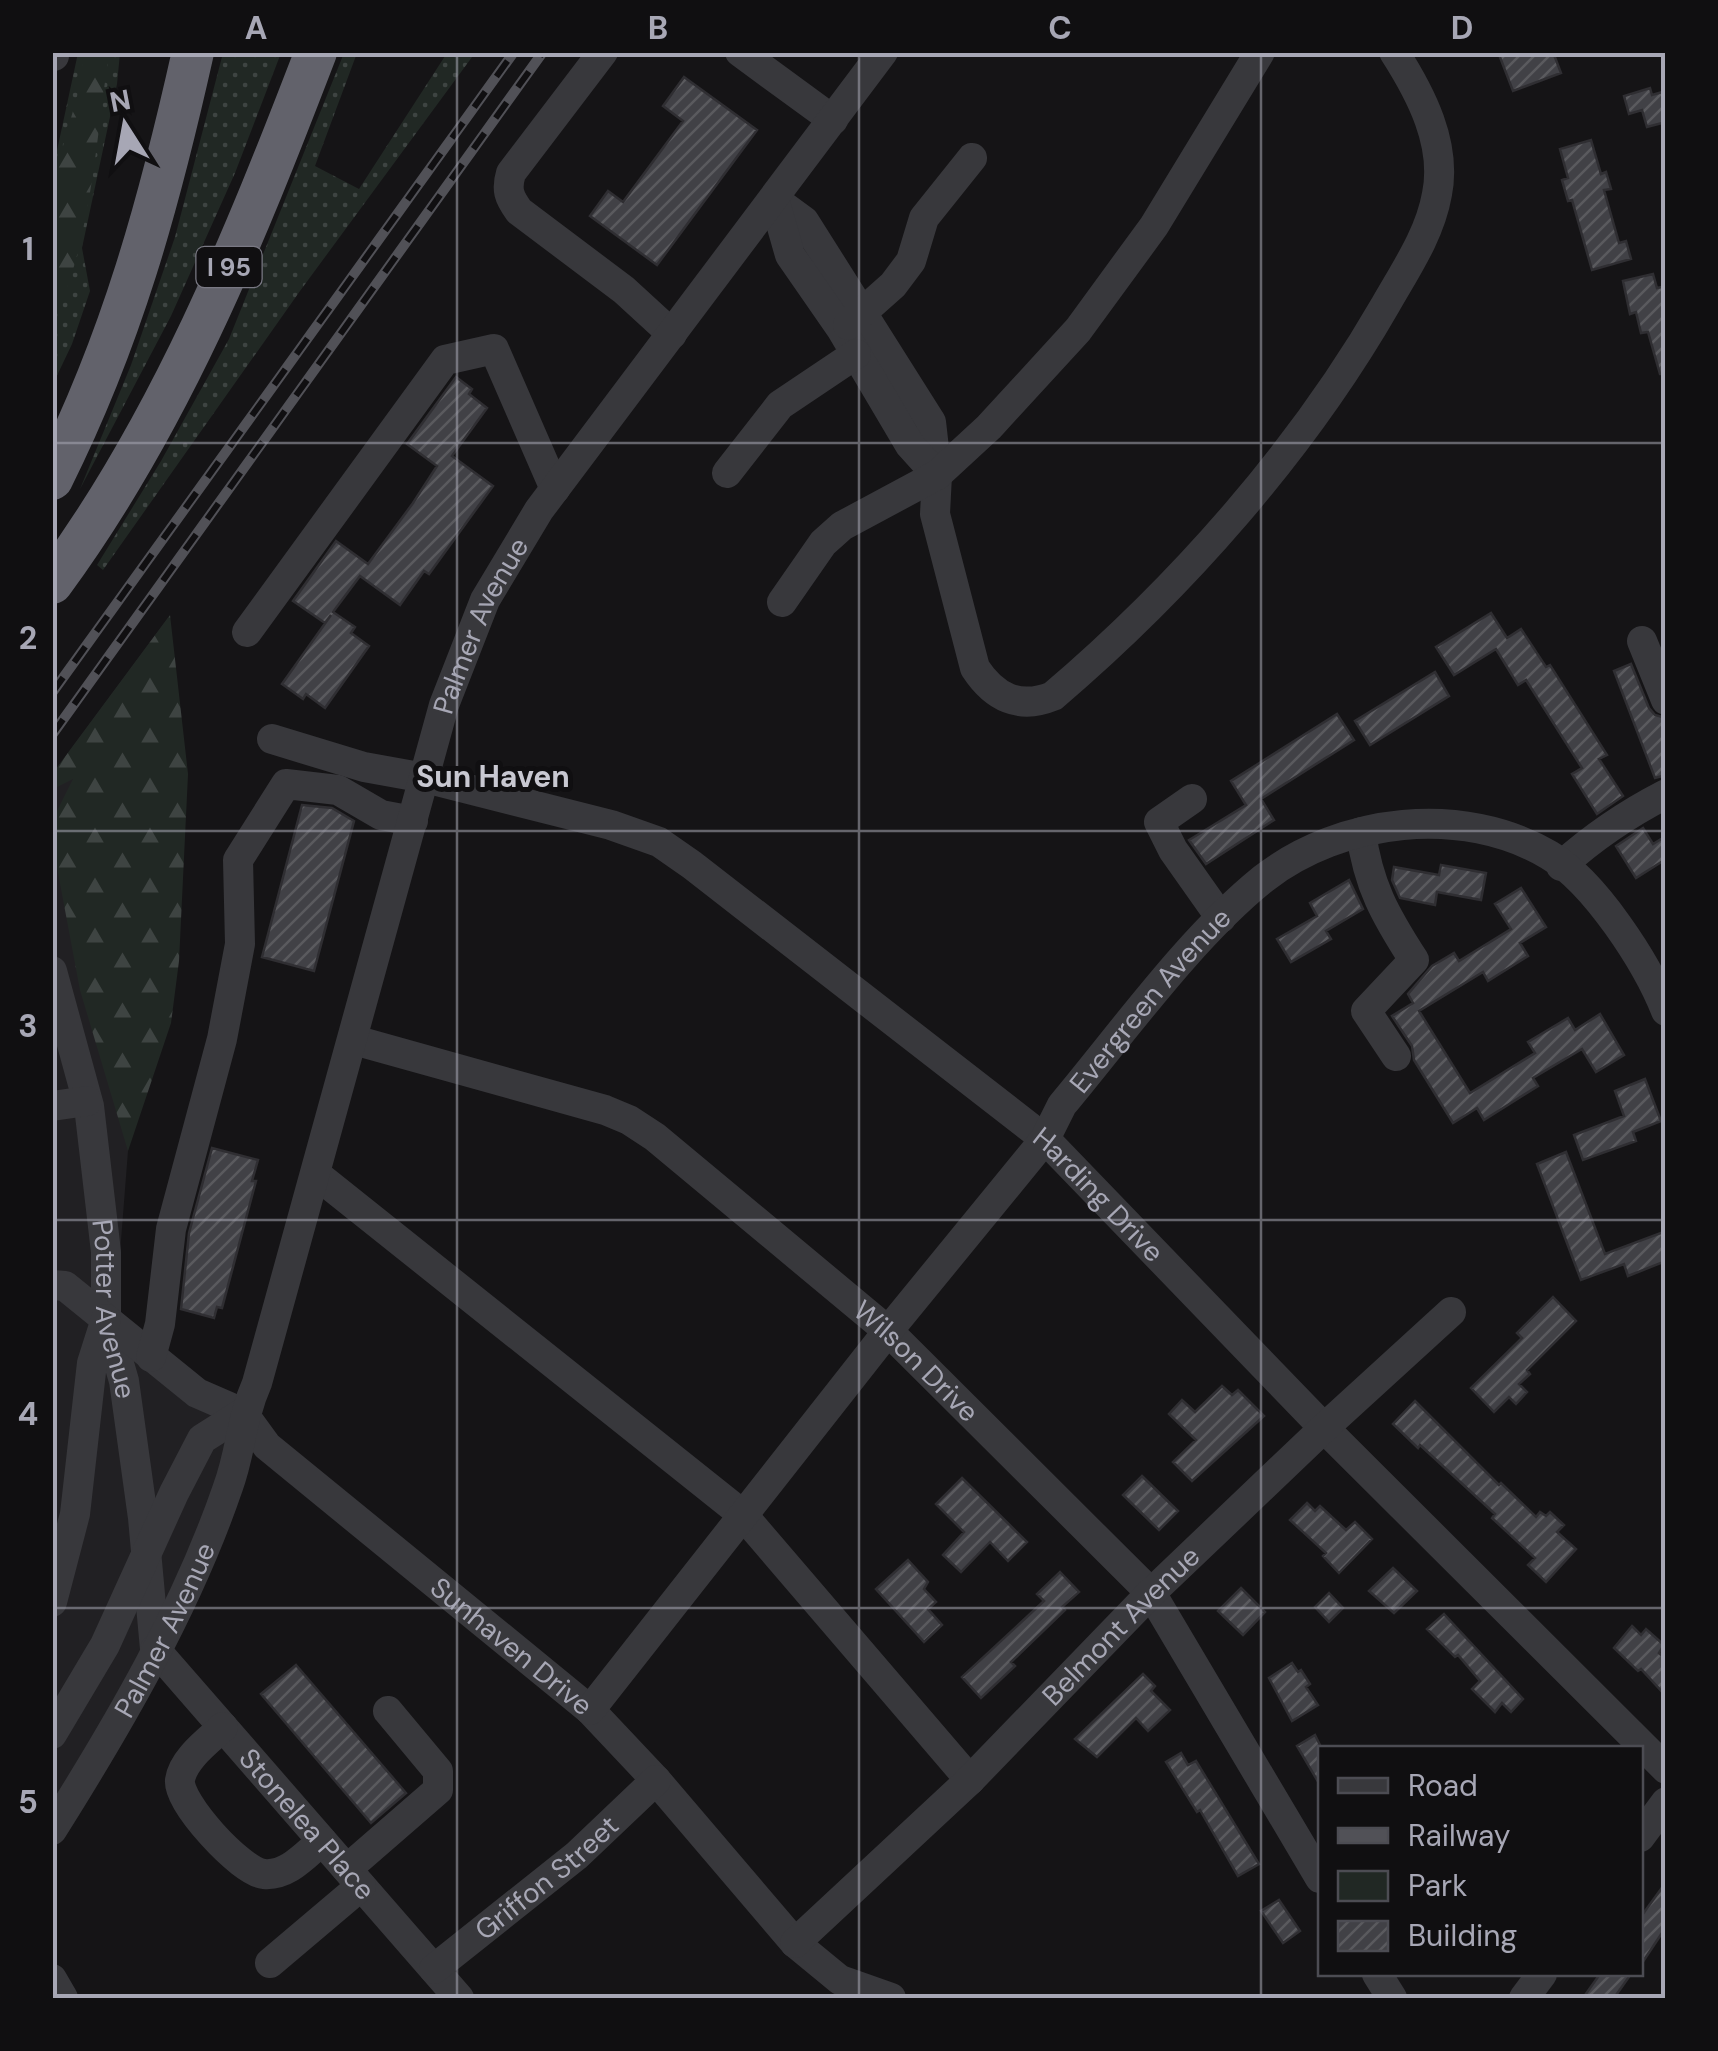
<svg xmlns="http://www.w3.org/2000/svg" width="1718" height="2051" font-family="'DM Sans',sans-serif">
  <defs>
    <pattern id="green-dots" width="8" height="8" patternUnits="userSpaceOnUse" patternTransform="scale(2.5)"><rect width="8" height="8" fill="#212824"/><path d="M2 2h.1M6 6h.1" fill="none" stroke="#3e4442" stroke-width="1.8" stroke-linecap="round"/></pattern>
    <pattern id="forest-firs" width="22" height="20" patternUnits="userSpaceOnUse" patternTransform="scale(2.5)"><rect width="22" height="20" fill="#212824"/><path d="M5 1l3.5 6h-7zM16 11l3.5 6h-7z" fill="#3e4442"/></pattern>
    <pattern id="building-hatch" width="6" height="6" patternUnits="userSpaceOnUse" patternTransform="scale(2.5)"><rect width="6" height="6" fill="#414146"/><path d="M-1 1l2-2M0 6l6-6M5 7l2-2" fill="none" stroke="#5a5a5e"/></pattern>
  </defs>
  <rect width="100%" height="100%" fill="#151416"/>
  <path fill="#212023" d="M170,615L114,1330L246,1424L234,1488L53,1838V773Z"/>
  <path fill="url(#green-dots)" d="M78,53H120L117,84L82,248L90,291L72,344L53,384V169Z
    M223,53H281L235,173L171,316L80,489L131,365L175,237Z
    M344,53H357L315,166L359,189L447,53H475L300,291L103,570L97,565L161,461L229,339Z"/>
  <path fill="url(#forest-firs)" d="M84,53H109C96,139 91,244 53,322L55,219L53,181L79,90Z
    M170,615L188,774L179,961L171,1023L128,1151L80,990L53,846L57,811L73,779L53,789V773Z"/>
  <path fill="url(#building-hatch)" stroke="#2f2e32" stroke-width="2.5" d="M1498,52H1553L1561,73L1513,91Z
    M684,77L757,130L657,265L590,216L608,191L623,202L683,121L663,106Z
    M1650,88L1652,95L1666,91V122L1647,127L1642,110L1629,114L1624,96Z
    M1591,140L1601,174L1606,172L1611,189L1604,190L1619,243L1626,241L1631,259L1592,270L1572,200L1568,201L1562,180L1568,178L1560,149Z
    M1653,274L1657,288L1666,286V374H1660L1648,332L1641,333L1636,312L1630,314L1623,281Z
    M456,377L472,389L469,394L487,408L452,456L493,486L429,574L424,571L400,605L360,576L333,612L355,627L351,633L369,646L325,708L306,694L303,699L282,684L331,615L325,623L293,601L336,541L368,564L413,503L437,466L407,444Z
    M1491,613L1507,638L1521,629L1546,667L1550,665L1607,755L1599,759L1623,796L1597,814L1572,774L1582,768L1526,680L1518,685L1496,649L1454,675L1436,647Z
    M1631,664L1649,708L1655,715L1666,718V775L1655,778L1614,671Z
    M1435,672L1449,696L1370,745L1355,721Z
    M1337,714L1354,740L1261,799L1274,820L1206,864L1189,840L1246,805L1231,781Z
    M302,805L332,808L354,821L314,971L262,957Z
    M1643,828L1653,844L1666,836V859L1636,878L1616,846Z
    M1441,865L1486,873L1481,900L1437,892L1435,905L1400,898L1392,880L1394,867L1439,875Z
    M1349,880L1363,909L1326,931L1331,939L1291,962L1277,939L1317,916L1310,903Z
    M1521,888L1546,927L1520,943L1528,956L1488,981L1483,972L1419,1011L1470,1093L1535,1053L1528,1042L1568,1018L1575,1030L1600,1014L1624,1055L1596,1072L1582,1049L1533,1078L1538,1086L1484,1120L1477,1108L1453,1123L1414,1060L1412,1046L1392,1016L1413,1003L1408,994L1432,966L1454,953L1459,961L1511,929L1495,904Z
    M1645,1079L1661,1121L1633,1132L1636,1141L1583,1160L1574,1135L1624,1116L1615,1091Z
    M212,1148L258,1160L252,1181H256L222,1308L217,1307L214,1318L181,1309L189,1233Z
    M1566,1152L1605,1254L1666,1231V1261L1628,1276L1624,1264L1581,1280L1537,1164Z
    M1553,1297L1576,1321L1527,1370L1530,1374L1519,1384L1527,1392L1516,1404L1509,1397L1494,1412L1471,1388L1522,1338L1517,1333Z
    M1222,1386L1232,1395L1238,1390L1264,1416L1192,1481L1173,1462L1196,1440L1169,1414L1182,1400L1195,1412Z
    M1415,1401L1499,1485L1501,1483L1536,1517L1540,1512L1546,1516L1550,1512L1564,1525L1557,1532L1576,1549L1546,1582L1528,1565L1535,1558L1492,1518L1495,1514L1420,1445L1418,1448L1393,1424Z
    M1142,1476L1178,1511L1159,1530L1123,1495Z
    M962,1478L1027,1542L1008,1561L990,1542L961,1572L943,1555L964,1532L936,1504Z
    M1307,1503L1315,1511L1320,1506L1346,1530L1355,1522L1372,1539L1339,1573L1323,1556L1326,1553L1290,1520Z
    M908,1560L928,1582L924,1589L936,1602L928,1609L942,1625L924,1642L876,1589Z
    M1393,1568L1417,1591L1394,1613L1369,1591Z
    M1060,1572L1079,1592L1062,1607L1065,1610L1011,1662L1015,1666L981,1698L962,1677L1044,1601L1037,1594Z
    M1241,1588L1265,1612L1243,1635L1218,1611Z
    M1329,1593L1343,1608L1329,1622L1315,1607Z
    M1444,1614L1523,1699L1511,1712L1502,1703L1495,1712L1472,1689L1480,1681L1458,1655L1455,1657L1427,1629Z
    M1632,1626L1641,1635L1646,1629L1664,1645L1659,1653L1666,1659V1696L1641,1669L1638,1671L1614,1648Z
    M1292,1663L1298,1672L1301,1670L1310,1684L1306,1687L1318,1705L1292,1721L1269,1678Z
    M296,1665L406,1793L371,1823L261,1694Z
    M1143,1674L1155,1686L1151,1691L1170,1710L1148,1731L1136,1718L1097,1757L1075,1739Z
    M1315,1735L1320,1745V1785L1297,1746Z
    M1181,1753L1188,1765L1196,1761L1259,1864L1238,1876L1200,1810L1197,1812L1166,1762Z
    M1666,1882V1927L1640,1966V1918Z
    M1279,1900L1300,1931L1283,1943L1261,1911Z
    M1600,1974H1631L1614,1998H1583Z"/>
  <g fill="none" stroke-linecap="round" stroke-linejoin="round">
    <g stroke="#38383c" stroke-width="30">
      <path d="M53,52L54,56"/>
      <path d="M603,52L511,173C506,190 509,197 519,211L624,290L672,334"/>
      <path d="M740,52L833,120"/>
      <path d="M774,199L804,221L931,422L937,475L935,514L975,668C994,697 1019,710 1053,696C1182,586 1302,450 1386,304C1406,269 1430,234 1437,194C1447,144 1421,94 1394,52"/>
      <path d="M774,199L790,255L842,330L910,445L937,475"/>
      <path d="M848,325L893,285L911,261L924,218L972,158"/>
      <path d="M727,473L780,405L856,354"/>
      <path d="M782,602L823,543L842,526L937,475L989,427L1078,330L1154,226L1260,52"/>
      <path d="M247,632L445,360L494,349L555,489"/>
      <path d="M1642,641L1666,700"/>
      <path id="s1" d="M272,739L364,767L425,778L611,825L659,842L692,865L1045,1139L1324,1428L1666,1769"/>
      <path d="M1192,799L1159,822L1173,850L1221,918"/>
      <path d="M1361,832C1368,885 1385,915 1414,960L1366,1011L1396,1056"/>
      <path d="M1561,866C1593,837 1627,814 1666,794"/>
      <path id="s2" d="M52,971L89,1106L106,1252V1319L124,1381L143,1518L155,1649"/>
      <path id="s3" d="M354,1040L605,1110L629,1120L655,1137L888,1331L1151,1593L1320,1878"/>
      <path d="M52,1106L87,1101"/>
      <path d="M317,1175L742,1514L970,1780"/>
      <path id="s4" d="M52,1285L65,1286L197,1393L243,1413L267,1446L590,1710L656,1780L795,1943L840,1980L891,1998"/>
      <path d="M151,1357L160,1324L171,1229L222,1039L240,944L238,860L286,784L338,790L381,815L413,821"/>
      <path d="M52,1602L75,1514L92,1363L106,1319"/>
      <path id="s5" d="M155,1649L459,1998"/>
      <path id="s6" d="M590,1710L888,1331L1045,1139L1062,1105C1123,1032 1190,938 1263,879C1341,818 1463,804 1549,855C1595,882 1647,963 1666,1011"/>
      <path d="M223,1727C208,1741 183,1759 180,1780C177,1802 241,1872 264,1874C288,1876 305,1855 322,1841"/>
      <path d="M52,1734L105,1645L174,1493L202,1439L243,1413"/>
      <path id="s7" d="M52,1830C120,1722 187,1607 228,1487C241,1452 241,1419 257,1383L444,705L485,600L539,510L883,52"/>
      <path d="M1640,1837L1666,1802"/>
      <path d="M347,1869L438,1790V1771L388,1711"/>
      <path id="s8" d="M795,1943L970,1780L1151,1593L1324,1428L1451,1312"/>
      <path d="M270,1963L361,1886"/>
      <path id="s9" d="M434,1969L576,1856L656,1780"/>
      <path d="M1377,1974L1392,1998"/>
      <path d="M52,1979L63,1998"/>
      <path d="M1524,1998L1542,1974"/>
    </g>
    <path stroke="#62626b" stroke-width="42" d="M52,479C122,339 159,204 193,52
      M52,583C170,423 245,237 316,52"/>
    <defs>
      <path id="rail" d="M52,693L514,52
        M52,735L543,52"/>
    </defs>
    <use href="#rail" stroke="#515157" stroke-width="10"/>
    <use href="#rail" stroke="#100f11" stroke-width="6" stroke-dasharray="19" stroke-linecap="butt"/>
  </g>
  <path fill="none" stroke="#a7a7b5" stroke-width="2.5" stroke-opacity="0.55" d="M457,52V1998M859,52V1998M1261,52V1998M52,443H1666M52,831H1666M52,1220H1666M52,1608H1666"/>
  <g text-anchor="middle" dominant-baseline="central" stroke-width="10" stroke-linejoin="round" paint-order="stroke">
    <rect fill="#100f11" stroke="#7a7984" stroke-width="2.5" x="196.5" y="247" width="65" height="40" rx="8"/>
    <g font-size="25" font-weight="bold" fill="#a7a7b5">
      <text x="229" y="267">I 95</text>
    </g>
    <g font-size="28" fill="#a7a7b5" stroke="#100f11">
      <text stroke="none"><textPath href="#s7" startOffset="1285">Palmer Avenue</textPath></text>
      <text stroke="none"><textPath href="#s6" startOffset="905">Evergreen Avenue</textPath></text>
      <text stroke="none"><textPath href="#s1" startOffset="965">Harding Drive</textPath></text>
      <text stroke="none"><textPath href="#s2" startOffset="345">Potter Avenue</textPath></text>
      <text stroke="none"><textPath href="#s3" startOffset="662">Wilson Drive</textPath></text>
      <text stroke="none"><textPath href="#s8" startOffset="455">Belmont Avenue</textPath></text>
      <text stroke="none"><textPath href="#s7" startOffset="230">Palmer Avenue</textPath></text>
      <text stroke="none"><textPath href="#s4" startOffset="590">Sunhaven Drive</textPath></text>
      <text stroke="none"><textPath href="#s5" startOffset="232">Stonelea Place</textPath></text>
      <text stroke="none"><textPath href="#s9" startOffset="145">Griffon Street</textPath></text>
    </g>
    <g font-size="30" font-weight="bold" fill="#c8c8d1" stroke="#100f11">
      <text x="493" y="776">Sun Haven</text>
    </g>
  </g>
  <rect width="1718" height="2051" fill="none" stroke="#100f11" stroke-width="110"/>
  <rect x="1318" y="1746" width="325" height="230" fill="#100f11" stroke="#4c4c53" stroke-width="2.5"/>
  <rect x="1338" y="1778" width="50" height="15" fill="#38383c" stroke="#4c4c53" stroke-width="2.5"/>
  <text x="1408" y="1796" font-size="30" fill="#a7a7b5">Road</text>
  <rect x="1338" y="1828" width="50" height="15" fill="#515157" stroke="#4c4c53" stroke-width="2.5"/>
  <text x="1408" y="1846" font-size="30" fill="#a7a7b5">Railway</text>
  <rect x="1338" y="1871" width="50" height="30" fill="#212824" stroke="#4c4c53" stroke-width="2.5"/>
  <text x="1408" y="1896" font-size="30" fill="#a7a7b5">Park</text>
  <rect x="1338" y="1921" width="50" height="30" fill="url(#building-hatch)" stroke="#4c4c53" stroke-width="2.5"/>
  <text x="1408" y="1946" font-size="30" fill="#a7a7b5">Building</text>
  <g transform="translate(125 125) rotate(349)" stroke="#100f11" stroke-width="8" paint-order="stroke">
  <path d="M0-8L18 38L0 25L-18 38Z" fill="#a7a7b5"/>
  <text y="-15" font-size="28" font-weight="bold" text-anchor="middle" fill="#a7a7b5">N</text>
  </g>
  <rect x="55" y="55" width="1608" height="1941" fill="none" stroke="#a7a7b5" stroke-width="4"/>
  <g font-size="32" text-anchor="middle" font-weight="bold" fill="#a7a7b5">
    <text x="256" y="39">A</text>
    <text x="658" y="39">B</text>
    <text x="1060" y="39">C</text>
    <text x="1462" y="39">D</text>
    <text x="28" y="260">1</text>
    <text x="28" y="649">2</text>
    <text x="28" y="1037">3</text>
    <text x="28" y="1425">4</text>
    <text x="28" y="1813">5</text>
  </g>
</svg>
